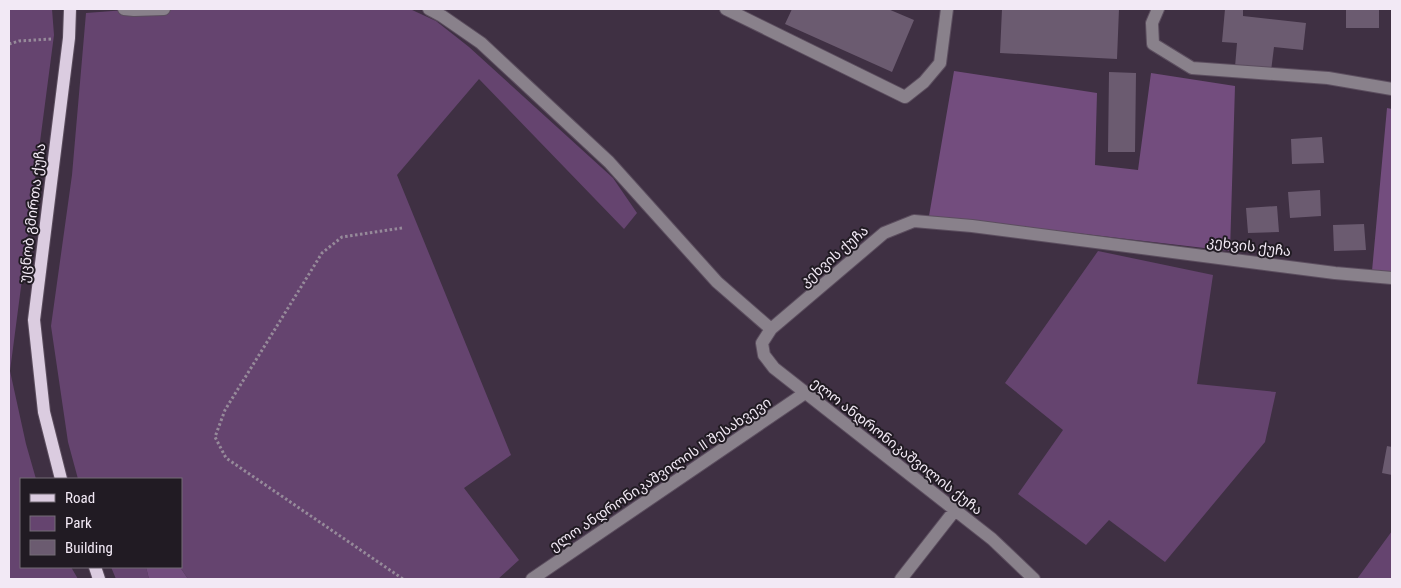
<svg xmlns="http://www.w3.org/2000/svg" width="1401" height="588" font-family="'Roboto Condensed','Noto Sans Georgian',sans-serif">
  <rect width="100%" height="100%" fill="#3f3043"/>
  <path fill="#65446f" d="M9,9H52L54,35L10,371L26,444L36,479H21V567H71L78,579H9Z
    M139,9H410L436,21L469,47L613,178L637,213L624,229L479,79L397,175L511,455L464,488L519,560L498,579H188L180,567L181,479H78L68,442L51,326L72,175L86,13Z
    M1098,251L1213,275L1197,384L1276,392L1265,442L1165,562L1109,520L1086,545L1018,494L1063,430L1005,383Z
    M1392,531V579H1357Z
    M111,567H146L149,579H116Z"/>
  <path fill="#734d7e" d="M954,71L1097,93L1095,165L1138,170L1151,73L1235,86L1230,251L929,216Z
    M1387,108L1392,109V273L1372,271Z
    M146,567H180L188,579H149Z"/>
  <path fill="#6b5b70" d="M792,9H888L914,20L892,72L785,24Z
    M1002,9H1119L1117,59L1000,53Z
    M1225,9H1243V16L1306,23L1303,50L1274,47L1271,71L1235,67L1237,43L1222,42Z
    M1346,9H1379V28H1346Z
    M1109,72L1136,73L1135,152H1108Z
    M1322,137L1324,163L1292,164L1291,139Z
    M1320,190L1321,216L1290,218L1288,192Z
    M1277,206L1279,232L1248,233L1246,208Z
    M1364,224L1366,250L1334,251L1333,225Z
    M1387,446L1392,447V475L1382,473Z"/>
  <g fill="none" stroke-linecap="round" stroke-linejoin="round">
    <defs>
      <path id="minor" d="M124,9L134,10L164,9
        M429,9L442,16L481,43L609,162L717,282L771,329
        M726,9L905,97L924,82L940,63L947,9
        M1158,9L1152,23L1153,44L1192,68L1328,78L1392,89
        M532,579L805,393
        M901,579L955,510
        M1034,579L992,539L774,368L764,355L762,343L771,329L884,233L914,221L972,226L1335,273L1392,278"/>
      <path id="major" d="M61,479L44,412L34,320L69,38L70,9
        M95,567L99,579"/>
    </defs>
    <use href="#minor" stroke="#5c4e5f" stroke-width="14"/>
    <use href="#major" stroke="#5c4e5f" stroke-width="14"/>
    <path stroke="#968a9a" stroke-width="3" stroke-dasharray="2.5 2.5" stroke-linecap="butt" d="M9,44L19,41L51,39
      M402,228L342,237L322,253L225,410L215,437L226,458L403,579"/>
    <use href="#minor" stroke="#89818b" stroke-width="12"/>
    <use href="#major" stroke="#dbcce0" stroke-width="12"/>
  </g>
  <g text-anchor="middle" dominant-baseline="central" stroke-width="4" stroke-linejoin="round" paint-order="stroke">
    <g font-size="14" fill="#f2e9f5" stroke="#211b23">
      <text transform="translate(32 213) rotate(-83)">უცნობ გმირთა ქუჩა</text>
      <text transform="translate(1249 246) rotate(7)">კეხვის ქუჩა</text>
      <text transform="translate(834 256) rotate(-41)">კეხვის ქუჩა</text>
      <text transform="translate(897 446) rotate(38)">ელო ანდრონიკაშვილის ქუჩა</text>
      <text transform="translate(660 474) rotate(-34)">ელო ანდრონიკაშვილის II შესახვევი</text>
    </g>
  </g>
  <rect width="1401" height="588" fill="none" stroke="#f2e9f5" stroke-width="20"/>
  <rect x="20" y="478" width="162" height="90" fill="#211b23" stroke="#756d77"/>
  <rect x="30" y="494" width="25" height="8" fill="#dbcce0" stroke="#756d77"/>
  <text x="65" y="503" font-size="15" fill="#f2e9f5">Road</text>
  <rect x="30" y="516" width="25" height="15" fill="#65446f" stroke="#756d77"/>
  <text x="65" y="528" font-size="15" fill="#f2e9f5">Park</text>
  <rect x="30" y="540" width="25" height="15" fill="#6b5b70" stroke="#756d77"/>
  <text x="65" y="553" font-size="15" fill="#f2e9f5">Building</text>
</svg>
